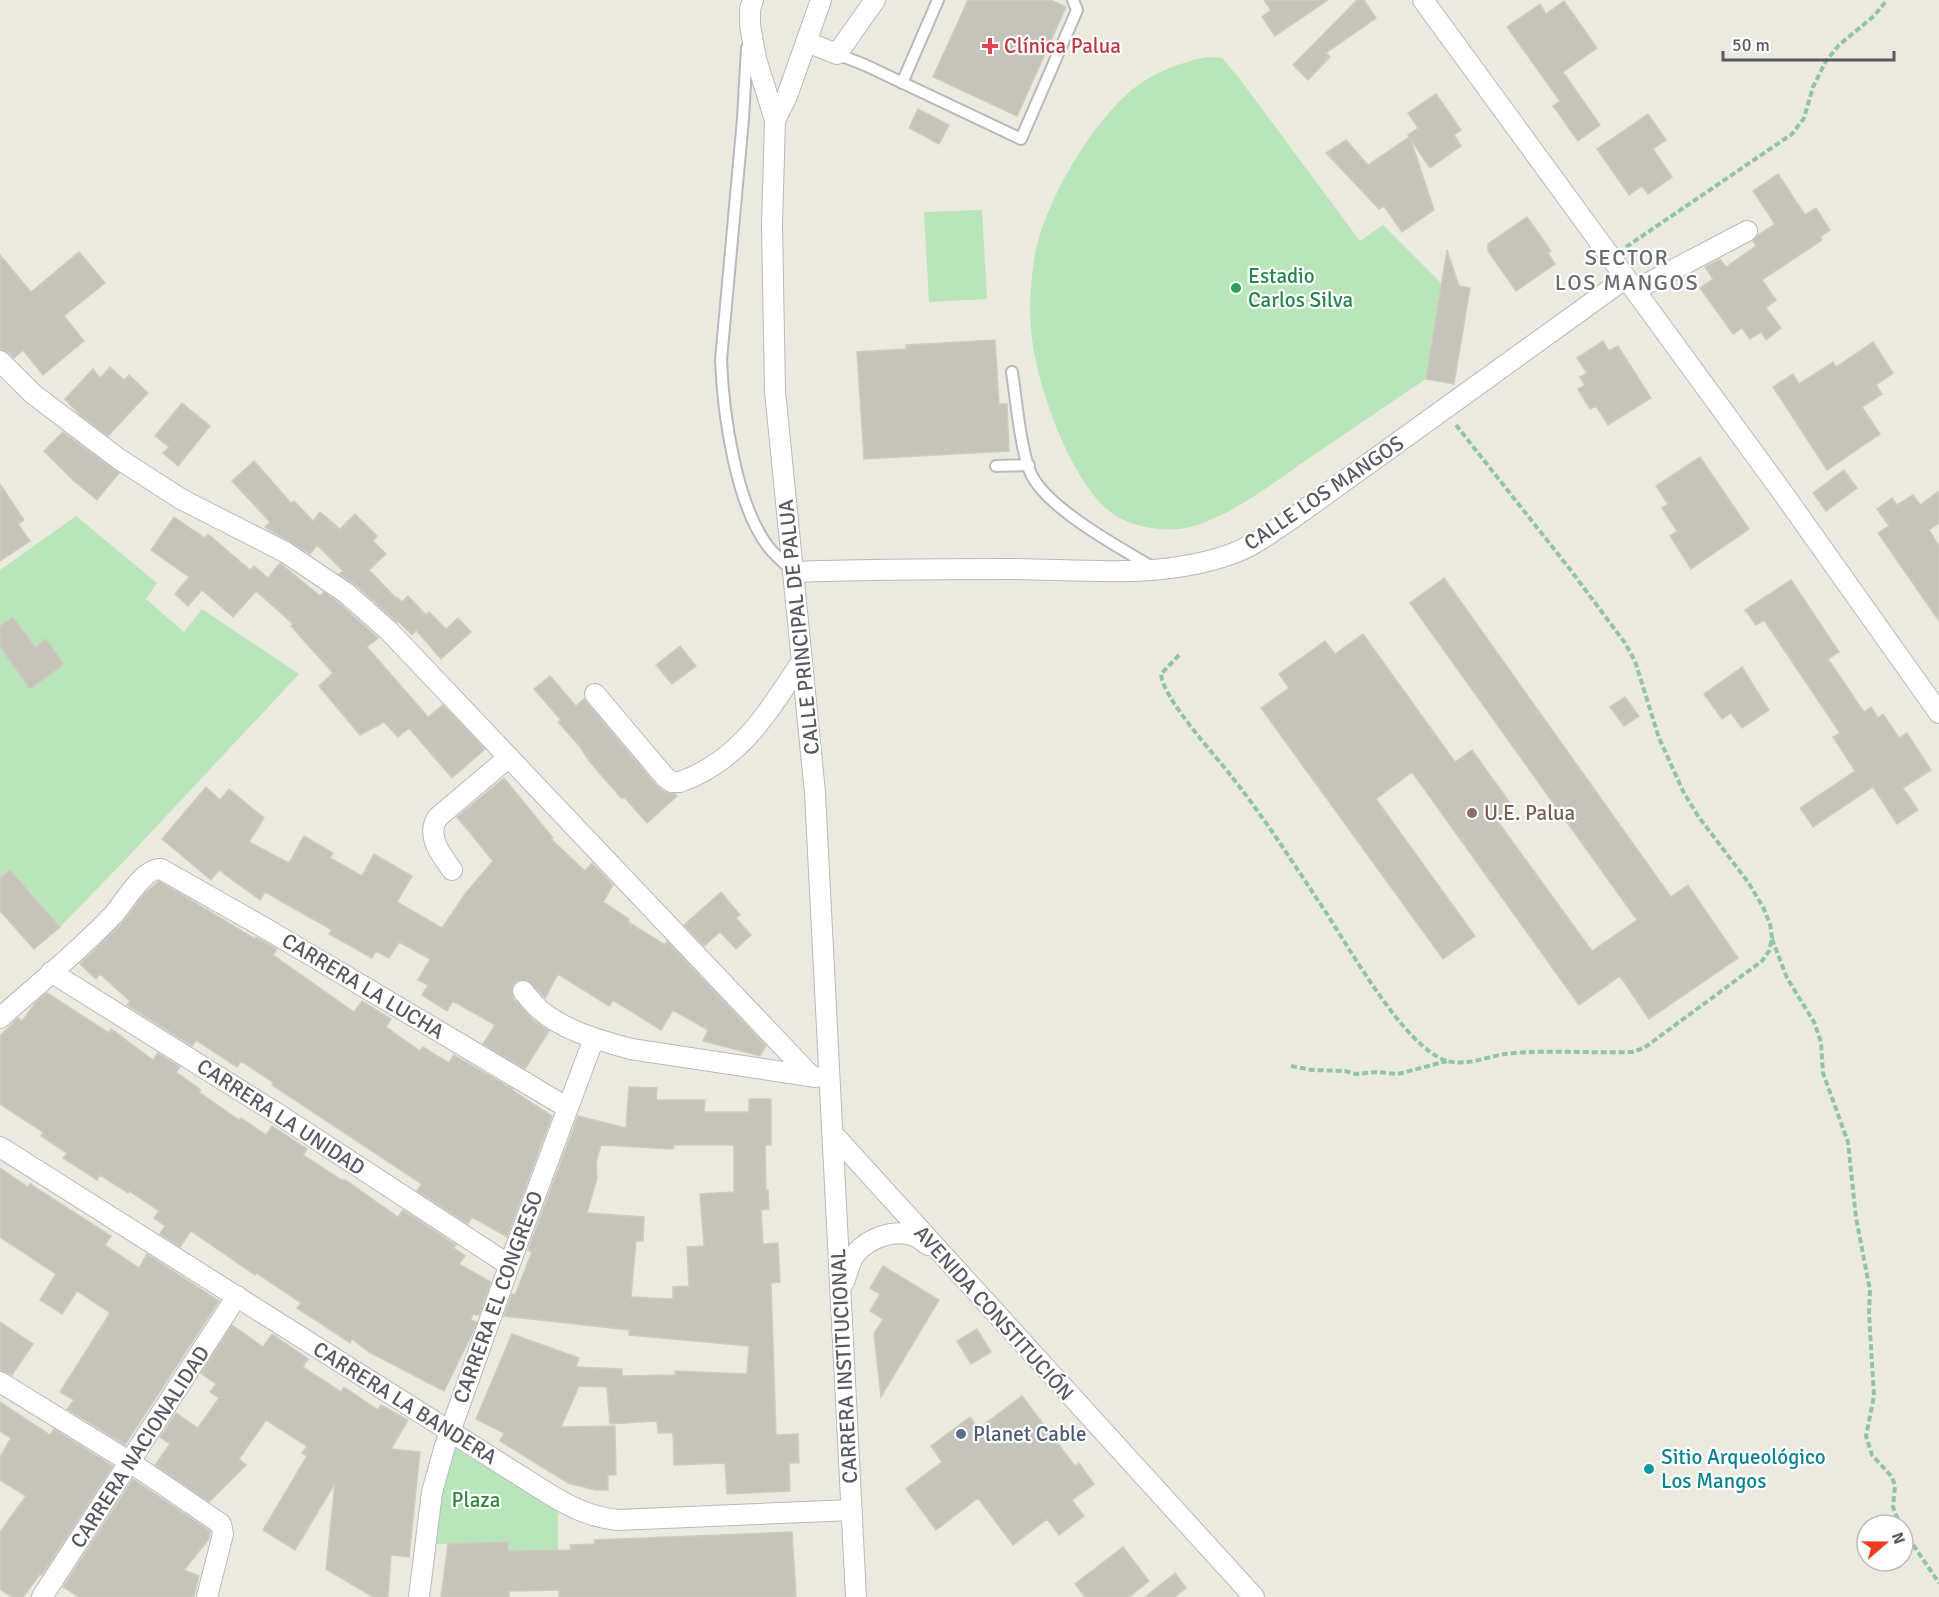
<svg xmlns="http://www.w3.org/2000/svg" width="1939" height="1597" font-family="Signika,sans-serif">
  <rect width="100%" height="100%" fill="#eceade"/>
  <path fill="#b9e5bb" d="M1207,57L1222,58L1239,78L1360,241L1383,225L1441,283L1426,379C1386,406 1347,432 1308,459C1273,483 1221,524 1179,529C1158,531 1130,526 1113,514C1070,483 1034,379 1031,328C1029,304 1031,277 1035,254C1045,203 1087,131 1125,96C1147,75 1177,63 1207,57Z
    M982,210L987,299L929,302L924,212Z
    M76,516L157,583L146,599L184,632L202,609L299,674L127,858L60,927L10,870L0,878V570Z
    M450,1431L558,1500V1558H551V1550H538L508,1559L507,1543L425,1544Z"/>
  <path fill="#c6c3bb" stroke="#d0cbbd" stroke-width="1.5" fill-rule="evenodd" d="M968,0H1051L1066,7L1017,116L933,77Z
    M1264,0H1328L1275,36L1262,17L1271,10Z
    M1357,0H1364L1376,18L1326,53L1330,57L1308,80L1293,65Z
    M1564,1L1597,48L1563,72L1600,125L1578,141L1553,106L1560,101L1507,27L1540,4L1546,14Z
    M1436,94L1461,130L1454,135L1461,146L1430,168L1411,140L1434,210L1402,232L1384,206L1379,209L1326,153L1346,140L1368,165L1409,137L1408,135L1418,128L1408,113Z
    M918,109L949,125L939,144L909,128Z
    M1648,114L1666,140L1653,149L1672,177L1648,194L1642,186L1629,195L1597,149Z
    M1778,174L1805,215L1816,208L1830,230L1820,237L1822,240L1762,280L1776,300L1766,308L1781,328L1766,340L1761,332L1750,339L1742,328L1733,334L1700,288L1713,279L1705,267L1720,259L1726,267L1756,246L1753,241L1758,235L1775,224L1753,191Z
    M1527,217L1551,251L1548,253L1555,264L1516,291L1488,251V244Z
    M1447,250L1459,286L1470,288L1454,384L1426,379Z
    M79,252L105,283L64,316L84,341L43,375L23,350L14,358L8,352L0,349V255L31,292Z
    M995,340L999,404H1007L1009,451L864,459L857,352L906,349V345Z
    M1603,341L1609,351L1618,346L1651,398L1608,425L1596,406L1590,409L1578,389L1585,385L1580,377L1587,373L1577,358Z
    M1873,342L1893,373L1876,385L1882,394L1862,407L1880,434L1827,470L1773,387L1793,374L1799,384L1833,362L1836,367Z
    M110,367L124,380L129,375L148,393L108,436L80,415L65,399L93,369L100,378Z
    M182,403L210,426L178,466L163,453L169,447L155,436Z
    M63,432L119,473L97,500L73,480L44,451Z
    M1700,457L1749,529L1691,569L1670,536L1677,531L1662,508L1668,504L1656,486Z
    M254,461L291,503L294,501L313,521L320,512L340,529L355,514L377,536L373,541L386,554L369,570L396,598L397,597L402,602L408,596L426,615L429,612L446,629L458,618L471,632L441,659L416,630L412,635L398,621L397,622L354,584L339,574L343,571L317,545L310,554L265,527L270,522L232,481Z
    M1844,470L1857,488L1826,511L1813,493Z
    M0,484L24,520L18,524L30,541L0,561Z
    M1939,491V523L1929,530L1939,546V621L1878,533L1889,526L1877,509L1892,498L1897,505L1913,495L1920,505Z
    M174,517L205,538L208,534L250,570L254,566L268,578L280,563L320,596L324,592L339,603L378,638L367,647L428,717L443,705L485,749L452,778L409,728L398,737L384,722L360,735L319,686L333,673L291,626L293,624L256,591L233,617L202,590L188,606L175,594L189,577L151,550Z
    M1444,578L1671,897L1688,885L1738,958L1649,1019L1620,976L1579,1005L1412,772L1376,799L1475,936L1443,959L1261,708L1289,688L1279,674L1325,641L1335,654L1363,634L1455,762L1472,750L1513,807L1496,819L1592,951L1637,920L1410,603Z
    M1791,580L1839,652L1828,659L1864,712L1871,707L1878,718L1883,714L1899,738L1907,733L1931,770L1903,788L1918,810L1897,824L1873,787L1813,827L1800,808L1855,771L1833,737L1840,733L1764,620L1756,625L1745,610Z
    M13,617L35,647L46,639L64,664L30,689L0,647V626Z
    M680,646L696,666L672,684L656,665Z
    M1742,667L1769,710L1742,728L1731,713L1722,719L1704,694Z
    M550,676L576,706L584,699L656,785L665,792L675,794L677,796L647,823L624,797L622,799L589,761L581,748L558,722L561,720L534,689Z
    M1625,697L1639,716L1624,726L1610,707Z
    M504,778L553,838L551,839L585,871L592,863L613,885L603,902L629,919L628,922L665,945L667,941L766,1046L760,1056L703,1041L708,1030L673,1010L661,1030L613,1000L609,1006L558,974L545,998L527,980L516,981L512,987L513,998L522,1008L533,1020L549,1031L525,1069L483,1044L495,1025L453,1001L447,1011L422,995L428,985L418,980L430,959L399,942L389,958L376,951L372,958L329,934L332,930L265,892L260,900L219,870L211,880L162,839L206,787L220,800L229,789L264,818L249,842L289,863L304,836L333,853L330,858L362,876L374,854L412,876L397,902L442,928L465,894L493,861L457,817Z
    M10,870L60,927L34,949L0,911V878Z
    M159,881L255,939L256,937L277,949L273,955L354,1012L362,1001L391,1019L386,1027L420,1051L423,1047L449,1063L454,1055L513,1089L512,1090L552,1116L507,1237L472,1217L468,1224L417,1191L422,1184L272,1085L273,1082L241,1061L237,1067L196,1040L192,1046L127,1005L130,1001L100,974L96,979L80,964L122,923L144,894Z
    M721,892L740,915L736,918L751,935L736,949L720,932L704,946L684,925Z
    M47,993L109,1033L111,1029L153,1060L158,1053L180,1067L176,1072L201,1090L199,1092L239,1120L241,1118L266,1135L272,1126L307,1149L303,1155L343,1181L344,1179L398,1217L403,1210L456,1245L454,1248L465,1256L459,1264L491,1282L479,1315L473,1314L471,1320L477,1322L473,1332L444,1391L369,1352L352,1339L350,1343L297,1308L301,1303L256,1273L255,1275L191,1231L180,1247L160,1234L165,1226L154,1218L159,1211L129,1191L128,1193L100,1175L97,1180L63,1158L67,1153L41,1136L43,1132L0,1104V1036L18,1018L22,1021L36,1002Z
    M629,1087L657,1088L656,1100H705L704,1112H749V1099H771V1145H765L766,1190H768L769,1209L761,1210L763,1244L778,1243L780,1282L771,1283L776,1435L798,1434L799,1463H789L790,1491L727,1494L725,1463L674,1465L673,1433H658L657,1421L610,1424L607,1387L579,1386L561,1427L615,1426L616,1475H608V1490H595L568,1483L500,1441L504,1433L476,1419L512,1334L579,1358L576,1367L622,1369V1376L675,1375V1371L747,1374L749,1346L629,1335V1330L504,1316L512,1294L515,1295L532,1252L528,1250L578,1116L626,1128ZM601,1145L673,1149L674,1145H734V1192L700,1194L704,1246L687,1247L689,1286L673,1287V1299L631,1297L636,1241H643L644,1217L587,1213L597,1178L596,1162Z
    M0,1168L28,1187L30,1184L111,1236L105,1245L139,1268L147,1254L219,1301L125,1445L67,1409L74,1400L60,1392L110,1313L77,1291L62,1314L40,1300L56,1274L0,1237Z
    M883,1266L939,1300L881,1397L874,1334L883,1319L870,1311L880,1294L870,1288Z
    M0,1322L33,1344L12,1375L0,1370Z
    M232,1325L263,1347L272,1334L308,1359L303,1367L341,1392L344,1387L378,1410L381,1405L408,1420L391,1449L420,1452L409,1557L391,1555L388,1597H373L326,1569L335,1483L295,1550L263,1530L307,1456L302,1453L307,1446L266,1420L239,1459L246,1465L209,1502L155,1465L170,1444L160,1437L176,1413L198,1428L219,1398L210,1392L216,1384L201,1373Z
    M977,1329L991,1352L971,1364L957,1341Z
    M1022,1396L1075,1466L1079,1463L1094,1484L1072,1500L1084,1516L1059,1535L1047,1519L1013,1545L978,1498L936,1530L906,1489L942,1462L931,1446L970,1417L978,1429Z
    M0,1402L50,1435L54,1429L113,1466L42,1575L40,1574L23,1597H12L0,1589V1532L26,1496L0,1480V1457L11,1438L0,1431Z
    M133,1479L210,1531L209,1539L184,1570L199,1576L194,1597H79L63,1587Z
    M792,1532L796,1597H559V1590L509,1591V1597H441L448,1544L508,1542V1551L571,1550L570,1545L595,1544L594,1540Z
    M1123,1547L1149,1581L1129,1597H1085L1075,1584Z
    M1175,1573L1186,1588L1175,1597H1145Z"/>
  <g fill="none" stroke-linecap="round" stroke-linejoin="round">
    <defs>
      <path id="service" d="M747,48L743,119L721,360C723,413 736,509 771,550C777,557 784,563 791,569
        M837,54L865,65L1021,139L1077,10L1073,0
        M902,83L938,0
        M1012,372C1016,398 1021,455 1032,476C1050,510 1120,548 1154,568
        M996,466L1029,465"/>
      <path id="minor" d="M753,0L750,9V25L756,59L775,120L772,225L775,391L815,793L856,1597
        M1423,0L1780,489L1939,713
        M807,42L837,54L875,0
        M775,120L787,96L821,0
        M1635,290L1747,231
        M0,361L33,394L119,459L181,499L285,552L346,593L389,631L811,1076
        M794,572C868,569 943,569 1017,569C1089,570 1165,579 1234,553C1256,545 1274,530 1293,518L1626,278
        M595,694L665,777L672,782H680C741,760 768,712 802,661
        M452,870C441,854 426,837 437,818L509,757
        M51,972L281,1116L509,1265
        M523,991C528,997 533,1004 539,1009C564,1031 599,1040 631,1049L816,1077
        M0,1018C38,984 78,952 113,915C124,903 144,867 161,869L270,931L568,1108
        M833,1134L1254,1597
        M0,1147L549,1494C572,1508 591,1517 618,1520L852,1510
        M844,1282C847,1274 849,1266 852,1259C861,1242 888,1230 907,1234C915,1235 922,1240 928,1245
        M0,1382L130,1462L221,1524L223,1534L207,1597
        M42,1597L237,1296
        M419,1597L432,1492L445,1446L513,1255L594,1038"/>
    </defs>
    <use href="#service" stroke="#b7b9be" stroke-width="14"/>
    <use href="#minor" stroke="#b7b9be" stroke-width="22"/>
    <path stroke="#91c6a4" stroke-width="4" stroke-dasharray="6 3" stroke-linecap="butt" d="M1626,247L1792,134L1804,118L1813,87L1826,61L1839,45L1874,16L1887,0
      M1179,655L1161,674C1163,699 1215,755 1232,777C1266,820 1295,866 1325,911C1350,949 1405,1048 1447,1061C1465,1066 1487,1057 1505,1054C1514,1053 1524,1052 1532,1052C1566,1051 1599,1053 1632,1052L1644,1048L1762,961L1769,951L1772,938L1770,924L1763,907L1748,882L1698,816L1683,791L1659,738L1635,661L1625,643L1569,568L1456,425
      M1772,939L1787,978L1814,1022L1821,1042L1823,1073L1848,1142L1856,1218L1870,1290L1869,1314L1874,1396L1866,1436L1872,1455L1892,1477L1895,1486L1893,1507L1900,1525
      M1291,1066L1312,1070L1345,1071L1356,1074L1377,1072L1398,1074L1447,1061
      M1903,1530L1939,1583"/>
    <use href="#service" stroke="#fff" stroke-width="10"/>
    <use href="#minor" stroke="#fff" stroke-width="20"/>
  </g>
  <path fill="#e0444e" stroke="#fff" stroke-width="2" d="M987 37h6v6h6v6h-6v6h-6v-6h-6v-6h6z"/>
  <circle fill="#2e9e5b" stroke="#fff" stroke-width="2" cx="1236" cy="288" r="6"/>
  <circle fill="#8d6e63" stroke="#fff" stroke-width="2" cx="1472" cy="813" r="6"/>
  <circle fill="#5c6f8a" stroke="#fff" stroke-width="2" cx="961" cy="1434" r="6"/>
  <circle fill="#0f9aa8" stroke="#fff" stroke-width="2" cx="1649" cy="1469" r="6"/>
  <g text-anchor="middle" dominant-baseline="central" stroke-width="4.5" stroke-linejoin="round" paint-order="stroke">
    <g font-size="21" fill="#be3a42" stroke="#fff" text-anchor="start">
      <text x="1004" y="46">Clínica Palua</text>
    </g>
    <g font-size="21" fill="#27864d" stroke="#fff" text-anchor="start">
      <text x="1248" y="276">Estadio<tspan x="1248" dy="24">Carlos Silva</tspan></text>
    </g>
    <g font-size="21" fill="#575b60" stroke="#fff">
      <text transform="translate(1324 493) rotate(-34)">CALLE LOS MANGOS</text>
      <text transform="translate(799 627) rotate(-96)">CALLE PRINCIPAL DE PALUA</text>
      <text transform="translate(363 986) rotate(31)">CARRERA LA LUCHA</text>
      <text transform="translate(281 1117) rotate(33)">CARRERA LA UNIDAD</text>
      <text transform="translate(498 1297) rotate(-70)">CARRERA EL CONGRESO</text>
      <text transform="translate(994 1313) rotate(48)">AVENIDA CONSTITUCIÓN</text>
      <text transform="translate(844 1366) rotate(-93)">CARRERA INSTITUCIONAL</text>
      <text transform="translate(405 1403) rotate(32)">CARRERA LA BANDERA</text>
      <text transform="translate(140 1447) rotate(-57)">CARRERA NACIONALIDAD</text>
    </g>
    <g font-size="21" fill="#785e54" stroke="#fff" text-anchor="start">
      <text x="1484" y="813">U.E. Palua</text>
    </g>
    <g font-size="21" fill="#4e5e75" stroke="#fff" text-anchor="start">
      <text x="973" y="1434">Planet Cable</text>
    </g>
    <g font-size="21" fill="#0d838f" stroke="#fff" text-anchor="start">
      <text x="1661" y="1457">Sitio Arqueológico<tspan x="1661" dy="24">Los Mangos</tspan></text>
    </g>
    <g font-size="21" fill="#31863a" stroke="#fff">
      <text x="476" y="1500">Plaza</text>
    </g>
    <g font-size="22" letter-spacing="1.5" fill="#686d72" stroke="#fff">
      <text x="1627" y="257">SECTOR<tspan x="1627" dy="25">LOS MANGOS</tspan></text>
    </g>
  </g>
  <g transform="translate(1885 1543) rotate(70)"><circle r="28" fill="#ffffff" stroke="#bcbdbf" stroke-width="1.5"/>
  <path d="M0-4.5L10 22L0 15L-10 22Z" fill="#f03c20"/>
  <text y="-9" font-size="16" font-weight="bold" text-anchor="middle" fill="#575b60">N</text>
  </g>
  <path d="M1723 51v9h171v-9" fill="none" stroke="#575b60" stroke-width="3"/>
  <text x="1732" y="51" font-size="18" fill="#575b60" stroke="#ffffff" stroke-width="4.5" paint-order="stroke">50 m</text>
</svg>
